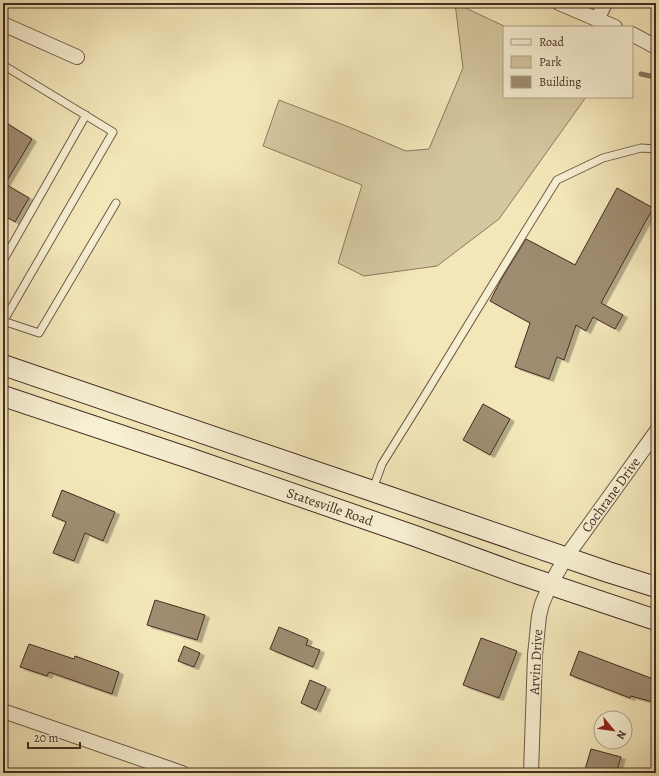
<svg xmlns="http://www.w3.org/2000/svg" width="659" height="776" font-family="Alegreya,serif">
  <defs>
    <filter id="shadow"><feDropShadow dx="4.5" dy="2.5" stdDeviation="0" flood-color="#0004"/></filter>
  </defs>
  <rect width="100%" height="100%" fill="#f3e7ba"/>
  <filter id="stains"><feTurbulence type="fractalNoise" baseFrequency=".005" numOctaves="4"/><feColorMatrix values="0 0 0 0 .2 0 0 0 0 .09 0 0 0 0 .02 0 0 0 .5 -.17"/></filter>
  <radialGradient id="worn" r=".72"><stop offset=".6" stop-color="#630" stop-opacity="0"/><stop offset="1" stop-color="#630" stop-opacity=".3"/></radialGradient>
  <path fill="#d5c7a0" stroke="#8c7a61" d="M455,3L506,27H504V97H586L499,219L437,266L364,276L338,263L362,185L263,146L279,100L349,127L406,151L429,149L463,68Z"/>
  <g fill="none" stroke-linecap="round" stroke-linejoin="round">
    <path stroke="#8a765e" stroke-width="5" d="M641,74L650,76H656"/>
  </g>
  <path fill="#9f8d71" stroke="#442c22" filter="url(#shadow)" d="M3,121L32,139L5,184L29,198L15,222L3,215Z
    M617,188L653,208L601,303L623,315L615,329L593,317L586,331L576,325L564,360L557,357L549,379L515,367L530,323L490,301L502,278L526,239L575,265Z
    M483,404L510,419L490,455L463,440Z
    M62,490L115,512L103,541L85,533L74,561L53,553L66,522L52,516Z
    M155,600L205,615L197,640L147,625Z
    M279,627L308,639L306,645L320,650L313,667L270,649Z
    M481,638L517,651L499,698L463,685Z
    M29,644L74,659L75,656L119,672L112,694L49,672L47,676L20,667Z
    M184,646L200,653L194,667L178,661Z
    M579,651L656,680V703L631,696L630,698L570,675Z
    M310,680L326,687L316,710L301,703Z
    M591,749L621,757L616,773H584Z"/>
  <g fill="none" stroke-linecap="round" stroke-linejoin="round">
    <defs>
      <path id="lane" d="M3,65L113,132L3,322
        M3,261L86,115
        M3,321L39,333L116,203
        M373,489L382,464L425,395L526,230L557,180L603,158L641,148L656,149"/>
      <path id="street" d="M559,3L615,27
        M597,20L605,3
        M3,24L77,57
        M632,34L656,47
        M3,711L182,773
        M531,773L535,655L539,616L542,604L550,585L566,557L656,432"/>
      <path id="secondary" d="M3,365L387,496L608,572L656,587
        M3,396L192,459L415,536L516,573L656,620"/>
    </defs>
    <use href="#lane" stroke="#705b48" stroke-width="9"/>
    <use href="#street" stroke="#705b48" stroke-width="16"/>
    <use href="#secondary" stroke="#442c22" stroke-width="22"/>
    <use href="#lane" stroke="#f7efd2" stroke-width="7"/>
    <use href="#street" stroke="#f7efd2" stroke-width="14"/>
    <use href="#secondary" stroke="#f7efd2" stroke-width="20"/>
  </g>
  <g text-anchor="middle" dominant-baseline="central" stroke-width="3" stroke-linejoin="round" paint-order="stroke">
    <g font-size="14" fill="#442c22" stroke="#f7efd2">
      <text transform="translate(611 495) rotate(-54)">Cochrane Drive</text>
      <text transform="translate(330 507) rotate(19)">Statesville Road</text>
      <text transform="translate(536 662) rotate(-87)">Arvin Drive</text>
    </g>
  </g>
  <rect width="659" height="776" fill="none" stroke="#f3e7ba" stroke-width="16"/>
  <rect x="4" y="4" width="651" height="768" fill="none" stroke="#442c22" stroke-width="2"/>
  <rect x="8" y="8" width="643" height="760" fill="none" stroke="#442c22"/>
  <rect x="503" y="26" width="130" height="72" fill="#f7efd2" stroke="#afa18c"/>
  <rect x="511" y="39" width="20" height="6" fill="#f7efd2" stroke="#afa18c"/>
  <text x="539" y="46" font-size="12" fill="#442c22">Road</text>
  <rect x="511" y="56" width="20" height="12" fill="#d5c7a0" stroke="#afa18c"/>
  <text x="539" y="66" font-size="12" fill="#442c22">Park</text>
  <rect x="511" y="76" width="20" height="12" fill="#9f8d71" stroke="#afa18c"/>
  <text x="539" y="86" font-size="12" fill="#442c22">Building</text>
  <g transform="translate(613 730) rotate(119)"><circle r="19" fill="#f7efd2" stroke="#afa18c"/>
  <path d="M0-3L7 15L0 10L-7 15Z" fill="#8f2418"/>
  <text y="-6" font-size="11" font-weight="bold" text-anchor="middle" fill="#442c22">N</text>
  </g>
  <path d="M28 742v6h52v-6" fill="none" stroke="#442c22" stroke-width="2"/>
  <text x="34" y="742" font-size="12" fill="#442c22" stroke="#f7efd2" stroke-width="3" paint-order="stroke">20 m</text>
  <rect width="100%" height="100%" filter="url(#stains)"/>
  <rect width="100%" height="100%" fill="url(#worn)"/>
</svg>
